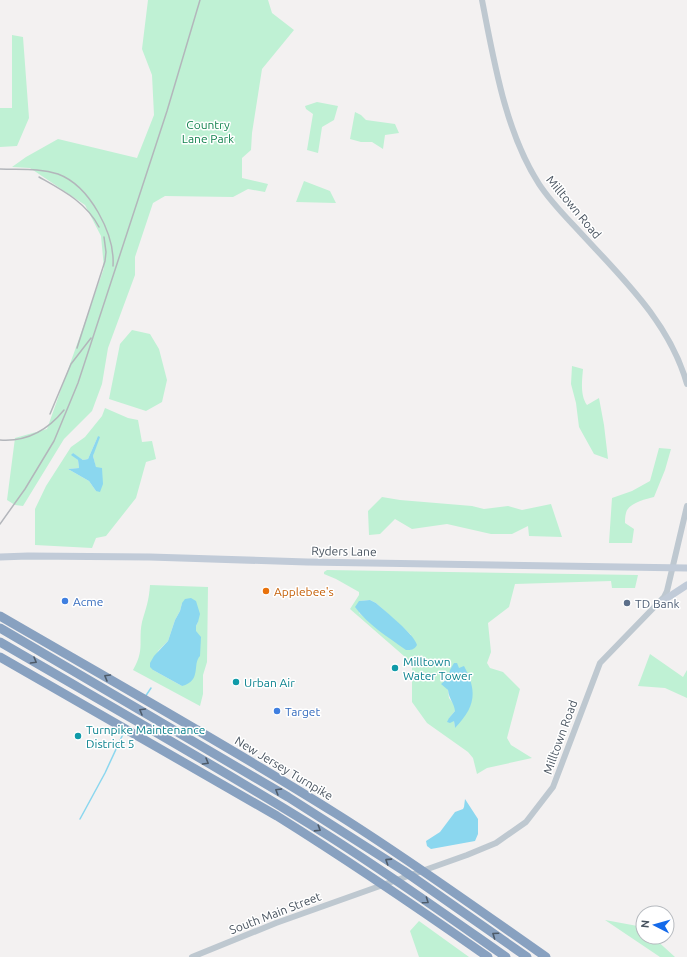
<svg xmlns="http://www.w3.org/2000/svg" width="687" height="957" font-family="Ubuntu,sans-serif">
  <rect width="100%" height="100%" fill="#f3f1f1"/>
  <path fill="#bff1d4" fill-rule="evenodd" d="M148,0H268L272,13L294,30L262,69L252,133L251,150L242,158V178L268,184L265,192L248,189L233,197L165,196L153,203L135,257V275L108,348L102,384L92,411L64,439L23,506L15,505L7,500L15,438L47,429L104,268L101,236L85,205L30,168L12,167L26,157L58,139L137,158L154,115L152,75L142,49Z
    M12,35L23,37L29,118L17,146L0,147V108H12Z
    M317,102L338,106L334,120L322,127L318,153L307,150L313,114L306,109L305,106Z
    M355,112L361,115L366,120L395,124L399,133L385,135L383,149L372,142H361L350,139Z
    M304,181L330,191L336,203L296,202Z
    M132,330L150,334L159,349L167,380L162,402L146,411L109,399L120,344Z
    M572,366L583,369C582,381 580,395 587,405L599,398L604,425L608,459L594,454L579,427L576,403L571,384Z
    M105,408L128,418L138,420L142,442L152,441L156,459L146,462L136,498L106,536L96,538L92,548L35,545V509L46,486L71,447L85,437L102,416ZM98,436L93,456L96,468H102L96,491L89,481L68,469L79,468L78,460L72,453L83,460L88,459Z
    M659,448L671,449L665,470L654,497C646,499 628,503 626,513C625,516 625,520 625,523L634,529L632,543H609L612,498L632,491L650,481Z
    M382,497L400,500L472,506L484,509L508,506L522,510L551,504L562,537L529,536L528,526L512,534H491L447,524L412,529L395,519L380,534L369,535L368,511Z
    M327,570L638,575L635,588H612L611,581L515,584L509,607L488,623L491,652L487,663L490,668L503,672L520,689L507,738L511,745L532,758L487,768L477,774L473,758L468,752L427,723L412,702V663L350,609L359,595V592L336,579L324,574V572ZM370,600L376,603L411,635L387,636L359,613V601ZM459,668L455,728L454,721L449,718L455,711V706L449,698L448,690L443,681Z
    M150,585L208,587L207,662L203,675V694L200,706L133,670C145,650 138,641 142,622C146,608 149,601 150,585ZM182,603L198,622L196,626V631L182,686L153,670L158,651L168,641L175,620L180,611Z
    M650,654L683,677L687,670V698L665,688L638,686Z
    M605,920L643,927V937H653L675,957H660Z
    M419,921L469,957H419L410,931Z"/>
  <path fill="#8bd7ef" d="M98,436L100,437L93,456L96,467L102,468L103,484L100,492L96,491L89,481L68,469L79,468L78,460L71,455L73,453L83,460L88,459Z
    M191,598L196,601L200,614L198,622L196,626V631L201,637L200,656C192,664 202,681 182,686L153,670L150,667V663L154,656L168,641L175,620L180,611L182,603L185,599Z
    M370,600L376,603C385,611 415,635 417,645C414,650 411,650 406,650C388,637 368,625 355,607L359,601Z
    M454,663H457L459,668L464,666C478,692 475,707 455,728L454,721L450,723L447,722L449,718L455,711C454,703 449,699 448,690L441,684L448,678L450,670Z
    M465,799L478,819V834L475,841L431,849L427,846L426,841L440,832L455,812L463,809L464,807Z"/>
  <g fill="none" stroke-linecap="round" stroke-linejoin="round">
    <path stroke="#8bd7ef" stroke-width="1.5" d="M145,697L151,688
      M80,819L105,773L124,732"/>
    <path stroke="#bec8d0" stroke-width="6" d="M482,0C494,61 505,131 539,184C550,201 564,215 578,230C621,277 669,321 687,384
      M192,957L276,923L467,855L496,843L526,822L553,787L600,663L664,597L667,591L687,506"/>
    <path stroke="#c1cbd8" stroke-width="7" d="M0,557L28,556L150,557L307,562L687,568
      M658,604L687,585"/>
    <path stroke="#88a1c0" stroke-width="9" d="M0,616C112,681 225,744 335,813C407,858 476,908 546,957
      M0,628L288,797L404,871L527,957
      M0,642C108,705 217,766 324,833C386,872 446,915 506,957
      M0,657L277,816C349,861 418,908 488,957"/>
    <path stroke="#b3b6bb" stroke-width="1.5" d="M0,169C19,170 39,168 58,174C90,186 115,234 113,266
      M39,177C62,190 86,202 99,227
      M77,348L105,261L106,252L104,237
      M50,414L71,364L91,338
      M0,440C27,442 47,431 64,410
      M0,524L25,489L54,441L78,383L167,111L200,0"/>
  </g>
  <defs><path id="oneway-chevron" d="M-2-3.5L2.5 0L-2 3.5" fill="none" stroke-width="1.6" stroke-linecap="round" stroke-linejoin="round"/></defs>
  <g stroke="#4e5b69">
    <use href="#oneway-chevron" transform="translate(34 661) rotate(30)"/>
    <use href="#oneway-chevron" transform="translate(107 677) rotate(-150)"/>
    <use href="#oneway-chevron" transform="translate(142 711) rotate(-150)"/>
    <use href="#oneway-chevron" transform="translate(206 762) rotate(30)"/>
    <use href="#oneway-chevron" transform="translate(278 791) rotate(-149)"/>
    <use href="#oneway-chevron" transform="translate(318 829) rotate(32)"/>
    <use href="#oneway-chevron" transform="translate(388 861) rotate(-147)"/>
    <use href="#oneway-chevron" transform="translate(426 901) rotate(35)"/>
    <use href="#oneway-chevron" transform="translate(495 935) rotate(-145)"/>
  </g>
  <circle fill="#e8710a" stroke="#fff" stroke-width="1.5" cx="266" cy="591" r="4"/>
  <g fill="#3f7fe0" stroke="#fff" stroke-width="1.5">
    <circle cx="65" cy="601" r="4"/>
    <circle cx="277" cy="711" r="4"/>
  </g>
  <circle fill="#5c6f8a" stroke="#fff" stroke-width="1.5" cx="627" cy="603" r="4"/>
  <g fill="#0f9aa8" stroke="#fff" stroke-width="1.5">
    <circle cx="395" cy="668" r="4"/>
    <circle cx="236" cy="682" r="4"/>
    <circle cx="78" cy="736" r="4"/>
  </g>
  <g text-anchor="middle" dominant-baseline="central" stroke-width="3" stroke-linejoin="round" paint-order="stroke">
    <g font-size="12" fill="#158450" stroke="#fff">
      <text x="208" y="124">Country<tspan x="208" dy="14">Lane Park</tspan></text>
    </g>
    <g font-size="12" fill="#48535f" stroke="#fff">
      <text transform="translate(574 207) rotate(50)">Milltown Road</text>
      <text transform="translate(344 551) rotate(1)">Ryders Lane</text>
      <text transform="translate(560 737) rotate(-70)">Milltown Road</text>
      <text transform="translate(284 768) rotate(31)">New Jersey Turnpike</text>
      <text transform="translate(275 913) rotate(-21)">South Main Street</text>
    </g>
    <g font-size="12" fill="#c56008" stroke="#fff" text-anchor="start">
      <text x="274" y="591">Applebee's</text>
    </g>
    <g font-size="12" fill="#366cbe" stroke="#fff" text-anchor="start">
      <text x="73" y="601">Acme</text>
      <text x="285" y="711">Target</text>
    </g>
    <g font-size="12" fill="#4e5e75" stroke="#fff" text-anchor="start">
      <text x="635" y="603">TD Bank</text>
    </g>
    <g font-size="12" fill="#0d838f" stroke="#fff" text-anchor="start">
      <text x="403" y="661">Milltown<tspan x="403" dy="14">Water Tower</tspan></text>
      <text x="244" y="682">Urban Air</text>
      <text x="86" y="729">Turnpike Maintenance<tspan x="86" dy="14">District 5</tspan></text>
    </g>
  </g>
  <g transform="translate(655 925) rotate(276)"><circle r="19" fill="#ffffff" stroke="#b6babf"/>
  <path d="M0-3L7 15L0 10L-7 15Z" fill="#156aea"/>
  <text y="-6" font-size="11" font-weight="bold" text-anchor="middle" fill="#48535f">N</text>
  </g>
</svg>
